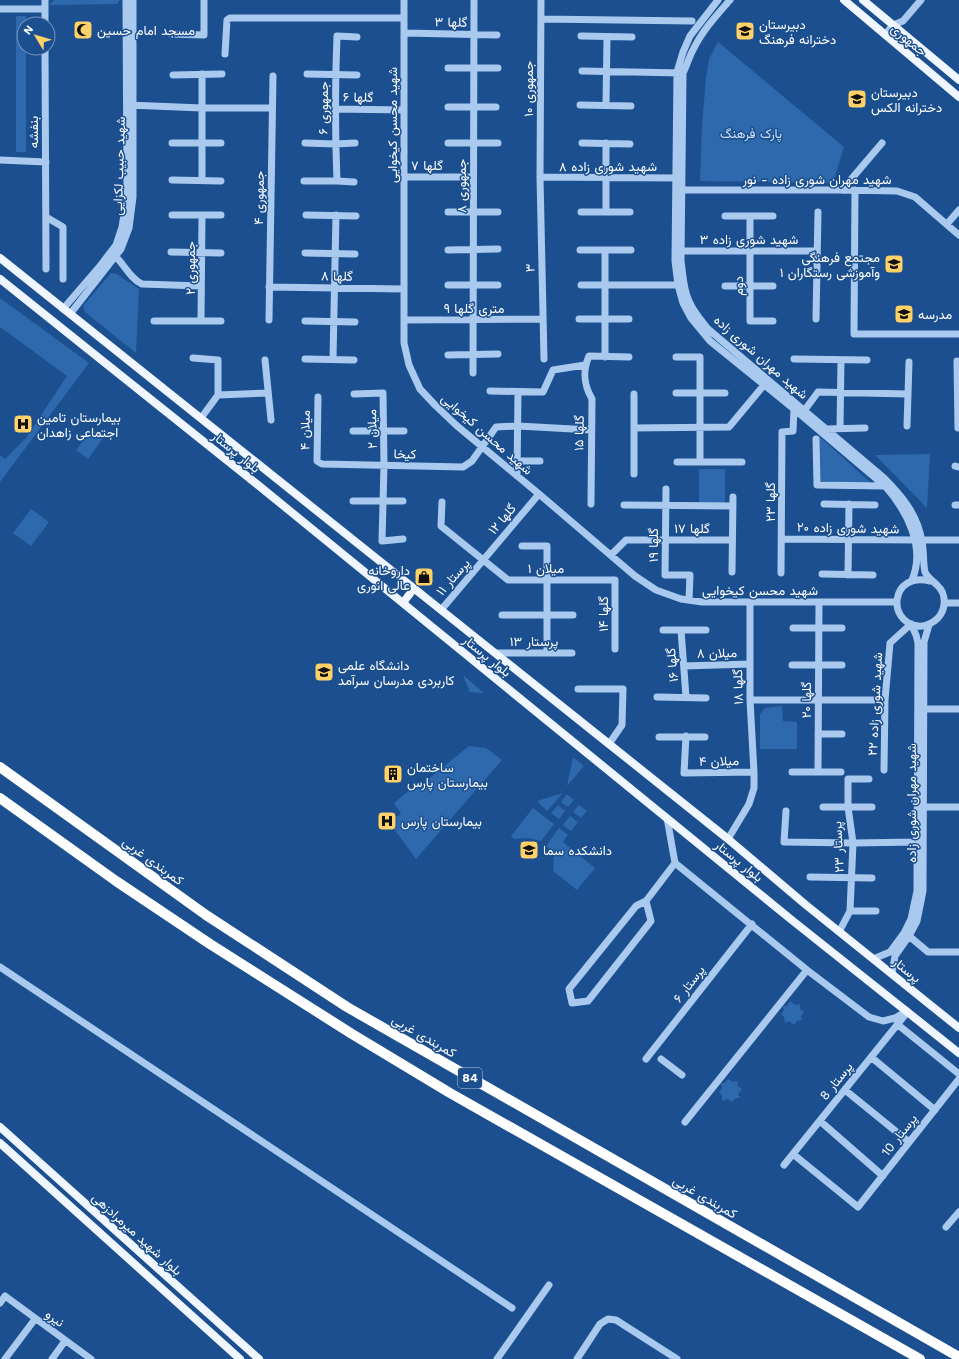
<svg xmlns="http://www.w3.org/2000/svg" width="959" height="1359" font-family="'Work Sans',Vazirmatn,sans-serif">
  <rect width="100%" height="100%" fill="#1b4f8f"/>
  <path fill="#2e69ad" d="M54,0H120L117,4L49,5Z
    M16,16H26V24H24V48H26V152H16Z
    M718,42L844,147L833,183L700,181L702,126L706,78L709,59Z
    M111,273L117,274L139,289L136,353L85,312L83,306Z
    M0,298L89,363L0,482V455L5,459L26,438L67,376L0,327Z
    M92,430L103,438L88,459L76,450Z
    M819,436L871,483L819,481Z
    M930,454L927,508L875,455Z
    M699,469H725V504L699,503Z
    M31,509L49,522L31,546L13,533Z
    M463,675L484,693L470,692Z
    M782,706L783,721L797,722V749H760V714L765,708Z
    M469,746L486,748L502,760L416,859L389,822L401,814L394,803L412,788L415,790Z
    M573,757L584,766L567,786Z
    M563,793L547,811L537,801Z
    M567,794L574,800L568,807L561,802Z
    M558,805L565,811L559,819L551,813Z
    M579,805L587,811L581,818L573,812Z
    M533,808L554,824L541,841L528,838L514,839L511,836Z
    M570,816L578,822L571,831L563,825Z
    M559,828L568,835L563,842L595,868L577,890L553,871C554,861 555,852 546,846Z
    M790,1001L795,1005L800,1004V1009L804,1012L801,1016L802,1020L797,1021L794,1025L789,1021L785,1023L784,1017L781,1014L784,1010L783,1006H787Z
    M728,1079L733,1082L737,1081L738,1086L742,1089L738,1094L740,1098H736L732,1102L728,1099L722,1101V1095L719,1092L722,1088L721,1083H725Z"/>
  <g fill="none" stroke-linecap="round" stroke-linejoin="round">
    <path stroke="#a9c9ee" stroke-width="7" d="M45,0V24
      M404,0V343L409,365L420,389L435,405L456,425L539,494L635,576L656,590L681,599L702,602H897
      M541,0L540,177L544,359
      M718,0L690,36L683,52L677,72L675,261L678,285L683,303L691,318L710,341L794,409L885,486C907,511 926,547 912,580
      M730,0C716,16 702,31 693,50C689,57 687,65 683,73L681,261C683,274 683,289 689,301C693,311 701,320 708,329L884,478C902,496 918,515 922,542C924,550 923,564 925,572C928,578 933,581 937,585C947,594 946,609 938,618C933,623 925,627 918,626C886,622 891,571 930,581
      M0,9H45
      M541,19L692,21
      M404,33L497,35
      M171,34L204,35V0
      M885,35L893,25L903,21L921,0
      M581,36L632,37
      M45,48L46,269
      M225,54L227,20L230,18H404
      M448,68H498
      M582,71L682,73
      M307,74L357,75
      M173,75L222,74
      M128,105L202,108H272
      M580,105L631,106
      M606,105L607,37
      M448,107H496
      M336,109L404,110
      M172,143H221
      M305,143L335,144L355,143
      M448,143H498
      M582,143L630,144
      M0,160L46,162
      M404,177H473
      M540,177L676,178
      M172,180L221,181
      M202,180V74
      M304,181H337L354,182
      M337,181C335,133 335,84 337,36L357,37
      M682,190H842L897,191L915,197L959,235
      M842,190L882,143
      M855,190L854,334H959
      M448,212H498
      M581,212H630
      M606,212V143
      M172,215H221
      M306,215L356,216
      M725,216H773
      M750,216V321H773
      M46,217L63,227V279
      M947,224L959,210
      M448,250L498,249
      M580,250H631
      M677,251H817
      M171,252L221,253
      M305,253L355,254
      M113,254C124,263 129,278 142,284L201,286
      M448,285H498
      M581,285H678
      M725,286H773
      M269,287L404,289
      M63,309L100,266L116,245L122,227L127,196L126,0
      M70,314L121,249L129,228L133,197V0
      M579,319H629
      M816,319L818,212
      M269,320L273,76
      M404,320L543,319
      M154,321H221
      M201,321L202,215
      M305,321L355,322
      M448,355L498,354
      M605,357V250
      M676,357H700V462
      M193,358L218,360V395L268,393
      M305,359L354,360
      M333,359L336,215
      M794,359L867,360
      M265,360L271,420
      M957,361L958,428
      M473,373L474,0
      M490,391L543,392L553,370L585,365
      M676,393H725
      M354,394L383,393L384,465L382,541L403,539
      M318,397L317,461L322,464L463,467L472,461L496,427L518,426L591,430
      M804,411L818,392L908,394
      M201,418L218,395
      M907,426L909,362
      M634,428L729,427L764,385
      M840,428L841,360
      M826,429L865,428
      M353,431H404
      M816,439L817,485L885,486
      M517,461H540
      M677,462H742
      M955,466L959,467
      M634,474V394
      M517,476L518,392
      M666,489L665,575H690L689,600
      M353,501H403
      M442,502L441,526L508,580H615V649
      M591,504L592,399C584,385 582,372 589,356L629,357
      M824,504L875,505
      M624,505L732,506
      M955,505H959
      M782,539L915,540
      M922,540H959
      M522,546H547V653
      M611,555L626,540H732
      M732,572L733,497
      M781,573L782,432L793,431L794,409
      M822,574L873,575
      M848,575L849,504
      M944,603H959
      M441,610L539,494
      M502,615H573
      M793,628H842
      M663,630H706
      M681,630L686,697
      M496,653H572
      M792,665H842
      M684,666L750,664
      M578,689H623L622,725L609,744
      M657,697L706,698
      M750,700H885
      M920,709H959
      M818,734H842
      M686,736L684,773L754,772
      M659,737H705
      M792,772H841
      M818,772L819,602
      M823,807H872
      M919,807H959
      M786,811L784,842L853,843L917,842
      M728,839L749,804L754,788V772L750,700V602
      M675,863L807,970L869,1017L883,1021L895,1018L907,1011
      M810,877L872,878
      M646,901L651,921L588,1001L572,1003L569,989L636,906Z
      M646,901L675,863L667,818
      M850,911H876
      M839,932L850,911L853,843L848,807V779H869
      M909,936L928,952H959
      M873,959L890,952L904,933L911,919L917,891L918,643L916,635L911,624L890,643L885,700L884,770
      M0,967L512,1308
      M892,974L895,956L909,936L917,921L923,891L924,642L929,625
      M897,1024L959,1074
      M871,1057L935,1110
      M646,1059L752,924
      M661,1059L682,1075
      M845,1090L909,1142
      M820,1121L883,1176
      M685,1122L807,970
      M793,1154L858,1207L959,1079
      M784,1165L905,1015
      M946,1227L959,1212
      M0,1303L5,1296L91,1359
      M5,1359L35,1319
      M52,1359L65,1341
      M497,1359L549,1285
      M577,1359L600,1324L608,1319L616,1320L677,1359"/>
    <path stroke="#f0f6ff" stroke-width="8" d="M844,0L959,97
      M863,0L959,80
      M0,258L609,744L728,839L806,905L959,1028
      M0,279L258,485L793,921L959,1053
      M403,603L414,588
      M0,1127L259,1359
      M0,1143L240,1359"/>
    <path stroke="#fff" stroke-width="10" d="M0,767L206,915L347,1007L959,1357
      M0,798L116,881L210,944L352,1034L450,1093L920,1359"/>
  </g>
  <defs>
    <symbol id="mosque-square" viewBox="-11 -11 22 22"><rect x="-9" y="-9" width="18" height="18" rx="4" fill="#ffd166" stroke="#1b4f8f"/><path d="M3.5-4.9A6 6 0 1 0 3.5 4.9A5 5 0 1 1 3.5-4.9Z" fill="#111"/></symbol>
    <symbol id="school-square" viewBox="-11 -11 22 22"><rect x="-9" y="-9" width="18" height="18" rx="4" fill="#ffd166" stroke="#1b4f8f"/><path d="M0-5L7-2L0 1L-7-2ZM-4 1L0 2.5L4 1V4Q0 6-4 4Z" fill="#111"/></symbol>
    <symbol id="hospital-square" viewBox="-11 -11 22 22"><rect x="-9" y="-9" width="18" height="18" rx="4" fill="#ffd166" stroke="#1b4f8f"/><path d="M-5-5h3v3.5h4V-5h3V5h-3V1.5h-4V5h-3Z" fill="#111"/></symbol>
    <symbol id="shop-square" viewBox="-11 -11 22 22"><rect x="-9" y="-9" width="18" height="18" rx="4" fill="#ffd166" stroke="#1b4f8f"/><path d="M-5-2.5h2.3a2.7 3.5 0 0 1 5.4 0H5L5.5 6h-11ZM-1.5-2.5h3a1.5 2.3 0 0 0-3 0Z" fill="#111"/></symbol>
    <symbol id="university-square" viewBox="-11 -11 22 22"><rect x="-9" y="-9" width="18" height="18" rx="4" fill="#ffd166" stroke="#1b4f8f"/><path d="M0-5L7-2L0 1L-7-2ZM-4 1L0 2.5L4 1V4Q0 6-4 4Z" fill="#111"/></symbol>
    <symbol id="building-square" viewBox="-11 -11 22 22"><rect x="-9" y="-9" width="18" height="18" rx="4" fill="#ffd166" stroke="#1b4f8f"/><path d="M-4-6H4V6H1V3H-1V6H-4ZM-2.5-4.3h1.7v1.8h-1.7ZM.8-4.3h1.7v1.8H.8ZM-2.5-1h1.7V.8h-1.7ZM.8-1h1.7V.8H.8Z" fill="#111"/></symbol>
  </defs>
  <g fill-rule="evenodd">
    <use href="#mosque-square" x="72" y="19" width="22" height="22"/>
    <use href="#school-square" x="734" y="20" width="22" height="22"/>
    <use href="#school-square" x="846" y="88" width="22" height="22"/>
    <use href="#school-square" x="883" y="253" width="22" height="22"/>
    <use href="#school-square" x="893" y="303" width="22" height="22"/>
    <use href="#hospital-square" x="12" y="413" width="22" height="22"/>
    <use href="#shop-square" x="413" y="566" width="22" height="22"/>
    <use href="#university-square" x="313" y="661" width="22" height="22"/>
    <use href="#building-square" x="382" y="763" width="22" height="22"/>
    <use href="#hospital-square" x="376" y="810" width="22" height="22"/>
    <use href="#university-square" x="518" y="839" width="22" height="22"/>
  </g>
  <g text-anchor="middle" dominant-baseline="central" stroke-width="3" stroke-linejoin="round" paint-order="stroke">
    <rect fill="#1b4f8f" stroke="#bbcadd" stroke-width="1" x="458" y="1068" width="24" height="20" rx="3"/>
    <g font-size="12" font-weight="bold" fill="#fff">
      <text x="470" y="1078">84</text>
    </g>
    <g font-size="13" fill="#fff" stroke="#1b4f8f">
      <text transform="translate(451 22) rotate(1)">گلها ۳</text>
      <text transform="translate(909 40) rotate(40)">جمهوری</text>
      <text transform="translate(528 89) rotate(-90)">جمهوری ۱۰</text>
      <text transform="translate(358 97) rotate(1)">گلها ۶</text>
      <text transform="translate(323 108) rotate(-90)">جمهوری ۶</text>
      <text transform="translate(392 125) rotate(-90)">شهید محسن کیخوایی</text>
      <text transform="translate(33 132) rotate(-90)">بنفشه</text>
      <text x="427" y="165">گلها ۷</text>
      <text transform="translate(119 166) rotate(-88)">شهید حبیب لکزایی</text>
      <text x="608" y="166">شهید شوری زاده ۸</text>
      <text x="817" y="179">شهید مهران شوری زاده - نور</text>
      <text transform="translate(461 186) rotate(-90)">جمهوری ۸</text>
      <text transform="translate(259 198) rotate(-89)">جمهوری ۴</text>
      <text x="749" y="239">شهید شوری زاده ۳</text>
      <text transform="translate(190 268) rotate(-90)">جمهوری ۲</text>
      <text transform="translate(530 268) rotate(-91)">۳</text>
      <text transform="translate(337 276) rotate(1)">گلها ۸</text>
      <text transform="translate(738 286) rotate(-90)">دوم</text>
      <text x="474" y="308">۹ متری گلها</text>
      <text transform="translate(761 357) rotate(41)">شهید مهران شوری زاده</text>
      <text transform="translate(372 429) rotate(-91)">میلان ۲</text>
      <text transform="translate(305 430) rotate(-89)">میلان ۴</text>
      <text transform="translate(579 433) rotate(-89)">گلها ۱۵</text>
      <text transform="translate(487 434) rotate(41)">شهید محسن کیخوایی</text>
      <text transform="translate(236 452) rotate(39)">بلوار پرستار</text>
      <text transform="translate(405 454) rotate(1)">کیخا</text>
      <text transform="translate(770 502) rotate(-90)">گلها ۲۳</text>
      <text transform="translate(502 519) rotate(-50)">گلها ۱۲</text>
      <text x="692" y="528">گلها ۱۷</text>
      <text transform="translate(848 528) rotate(1)">شهید شوری زاده ۲۰</text>
      <text transform="translate(653 545) rotate(-90)">گلها ۱۹</text>
      <text x="546" y="568">میلان ۱</text>
      <text transform="translate(453 577) rotate(-49)">پرستار ۱۱</text>
      <text x="760" y="590">شهید محسن کیخوایی</text>
      <text transform="translate(603 614) rotate(-90)">گلها ۱۴</text>
      <text x="534" y="641">پرستار ۱۳</text>
      <text transform="translate(717 653) rotate(-1)">میلان ۸</text>
      <text transform="translate(487 656) rotate(39)">بلوار پرستار</text>
      <text transform="translate(672 665) rotate(-95)">گلها ۱۶</text>
      <text transform="translate(738 687) rotate(-91)">گلها ۱۸</text>
      <text transform="translate(806 700) rotate(-90)">گلها ۲۰</text>
      <text transform="translate(875 704) rotate(-87)">شهید شوری زاده ۲۲</text>
      <text transform="translate(719 761) rotate(-1)">میلان ۴</text>
      <text transform="translate(911 803) rotate(-90)">شهید مهران شوری زاده</text>
      <text transform="translate(838 847) rotate(-93)">پرستار ۲۳</text>
      <text transform="translate(153 861) rotate(36)">کمربندی غربی</text>
      <text transform="translate(739 861) rotate(39)">بلوار پرستار</text>
      <text transform="translate(907 970) rotate(39)">پرستار</text>
      <text transform="translate(689 984) rotate(-52)">پرستار ۶</text>
      <text transform="translate(424 1036) rotate(30)">کمربندی غربی</text>
      <text transform="translate(836 1081) rotate(-51)">پرستار 8</text>
      <text transform="translate(899 1135) rotate(-52)">پرستار 10</text>
      <text transform="translate(705 1197) rotate(30)">کمربندی غربی</text>
      <text transform="translate(137 1234) rotate(42)">بلوار شهید میرمرادزهی</text>
      <text transform="translate(55 1318) rotate(36)">نیرو</text>
    </g>
    <g font-size="13" fill="#fff" stroke="#1b4f8f" text-anchor="start">
      <text x="759" y="24">دبیرستان<tspan x="759" dy="15">دخترانه فرهنگ</tspan></text>
      <text x="97" y="30">مسجد امام حسین</text>
      <text x="871" y="92">دبیرستان<tspan x="871" dy="15">دخترانه الکس</tspan></text>
      <text x="880" y="257" text-anchor="end">مجتمع فرهنگی<tspan x="880" dy="15">وآموزشی رستگاران ۱</tspan></text>
      <text x="918" y="314">مدرسه</text>
      <text x="37" y="417">بیمارستان تامین<tspan x="37" dy="15">اجتماعی زاهدان</tspan></text>
      <text x="410" y="570" text-anchor="end">داروخانه<tspan x="410" dy="15">عالی انوری</tspan></text>
      <text x="338" y="665">دانشگاه علمی<tspan x="338" dy="15">کاربردی مدرسان سرآمد</tspan></text>
      <text x="407" y="767">ساختمان<tspan x="407" dy="15">بیمارستان پارس</tspan></text>
      <text x="401" y="821">بیمارستان پارس</text>
      <text x="543" y="850">دانشکده سما</text>
    </g>
    <g font-size="13" fill="#cfe3fa" stroke="#1b4f8f">
      <text x="751" y="133">پارک فرهنگ</text>
    </g>
  </g>
  <g transform="translate(36 36) rotate(308)"><circle r="19" fill="#1b4f8f" stroke="#7695bc"/>
  <path d="M0-3L7 15L0 10L-7 15Z" fill="#ffd166"/>
  <text y="-6" font-size="11" font-weight="bold" text-anchor="middle" fill="#ffffff">N</text>
  </g>
</svg>
